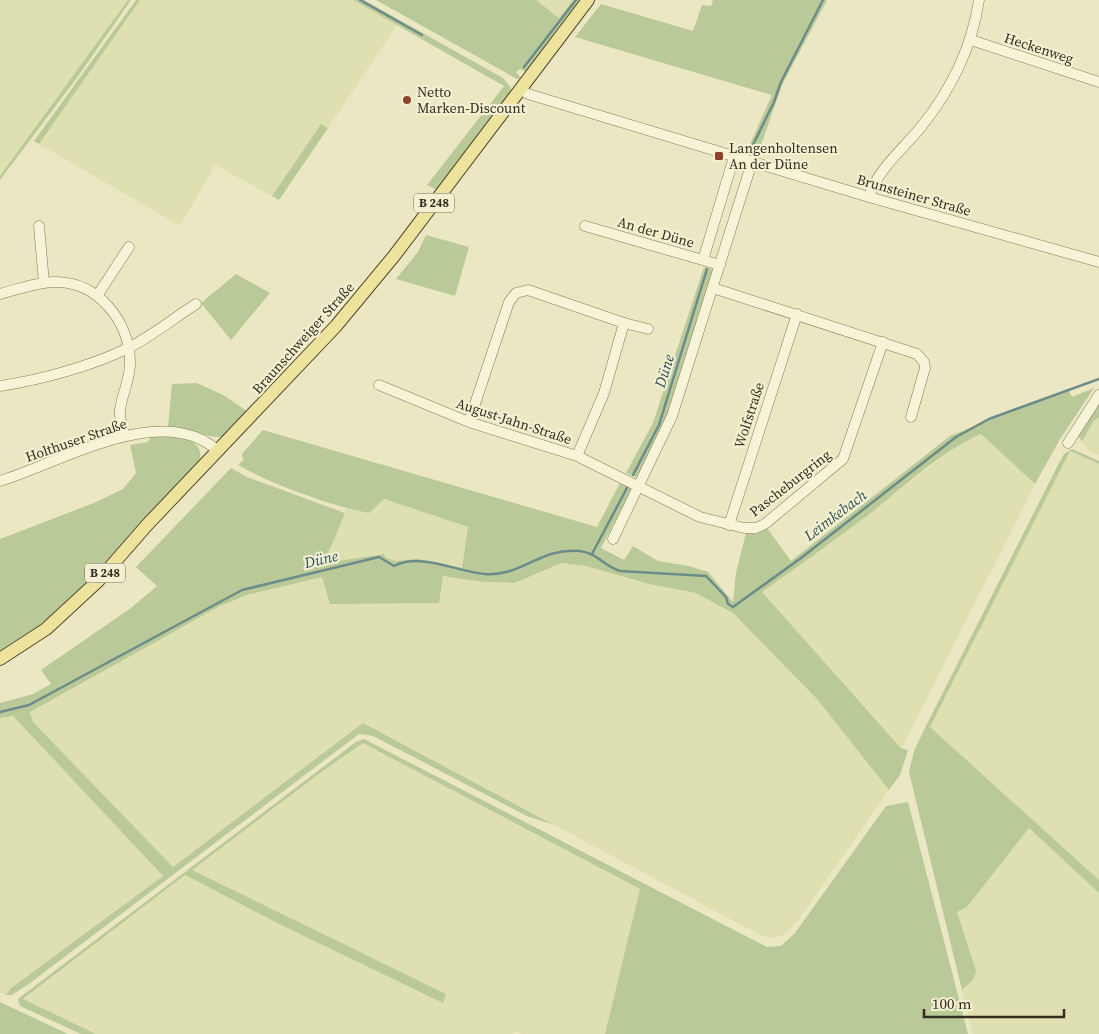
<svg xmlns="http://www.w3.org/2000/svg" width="1099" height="1034" font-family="'Source Serif 4',serif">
  <rect width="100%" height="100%" fill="#ebe7c3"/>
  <path fill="#dfe0b1" d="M0,0H128L0,176Z
    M140,0H353L397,25L328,128L321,124L272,196L215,165L180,226L39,144Z
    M536,0H573L559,18Z
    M1099,417V455L1089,451L1082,442L1093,422Z
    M981,434L1035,484L902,748L762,592L867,516L930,466L966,440Z
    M1070,450L1099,464V880L930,727Z
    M383,499L468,527L462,568L418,559L395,561L385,557L384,554L324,563L346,508L369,513Z
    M561,563L586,566L649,584L696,593L733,613L817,699L889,790L799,919L784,935L771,938L762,936L363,723L173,867L33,722L30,712L185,625L233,600L247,595L322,576L439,602L443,575L483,582L515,583Z
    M13,716L163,876L11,988L6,995L0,992V718Z
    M363,743L640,889L605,1034H521L516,1032L513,1034H96L23,1000L185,875L275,922L446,994L191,870L320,773Z
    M1029,828L1099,893V1034H973L962,990L973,980L956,912L967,907Z"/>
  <path fill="#bac998" d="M128,0H131L79,75L0,180V176Z
    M136,0H140L39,144L34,141Z
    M353,0H364L503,78L511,88L510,96L437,190L427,185L504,86Z
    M376,0H536L559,18L573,0H582L527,73L520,69L516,72L521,78L517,79Z
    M713,0H827L782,85L759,151H747L772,95L575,37L601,4L693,31L702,5L711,6Z
    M321,124L328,128L279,200L272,196Z
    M426,235L469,247L455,296L396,279L418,252Z
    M704,267L715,270L672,404L640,475L636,477L626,473L653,423Z
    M236,274L270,293L231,340L201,303Z
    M197,383L223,395L247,411L223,437C205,438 187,428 168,427L172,384Z
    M1094,388L1060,439L1035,484L981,434C938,453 903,488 867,516C832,542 797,567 762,592L901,748L908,750L900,775L889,790L817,699L733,613L696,593L649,584L586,566L561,563L515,583L483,582L443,576L439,603L330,604L322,577L247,595L220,606L30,712L33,722L173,867L363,723L554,825L527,816L373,736L359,734L30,983L12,995H6L11,988L163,876L13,716L0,718V703L33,694L51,684L41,670L131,608L157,586L136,567L231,468L247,477L345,513L324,563L384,554L385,557L395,561L418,559L462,568L468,527L384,499L369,513C331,506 271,484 238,465L243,460L242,454L263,430L597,527L621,481L632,489L601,548L624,560L633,546L658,561L689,566L708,572L733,602L736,573L746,533L757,534L767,528L791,561L950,436L1068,389L1072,397Z
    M1099,400V417L1093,422L1082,442L1077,434Z
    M165,436C183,439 206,439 199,463L81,590L27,636L0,651V539L94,503L123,489L136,473L130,445L148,442L151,437Z
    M1072,449L1099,461V464L1070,451L930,727L1099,880V893L1029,828L967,907L957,912L976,971L973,980L962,990L909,772L914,751L927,724L1059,463L1064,454Z
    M364,739L767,947L781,946L795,933L886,806L908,802L968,1034H605L640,889L363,743L320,773L192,870L446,994L443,1003L275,922L185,875L23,999L96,1034H81L20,1006L18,1000L19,998L356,742Z
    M0,1002L68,1034H0Z"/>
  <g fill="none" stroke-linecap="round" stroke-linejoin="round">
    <path stroke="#6c8c8a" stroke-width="2.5" d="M360,0L422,35
      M524,67L576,0
      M750,151L774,102L781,82L823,0
      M633,475L659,425L707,269
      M592,554L628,486
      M0,712L29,705L242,590L379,557L394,566C421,552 457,572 485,574C522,577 540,547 580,551C597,553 605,567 620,571L706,576L726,597L728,604L733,607L801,558L956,437L989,419L1099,379"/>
    <defs>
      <path id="minor" d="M971,40L1099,82
        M521,90L528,94L869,197L1099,262
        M869,197C877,170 903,149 921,127C951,90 972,47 979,0
        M39,226L44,283
        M585,226L720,265
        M703,260L734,157
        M713,288L917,354L924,362L925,368L911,417
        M0,294C18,289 37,282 56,282C98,282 129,321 130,361C131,377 122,394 120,410C119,418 123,428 124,436
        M97,296L129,247
        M624,323L648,329
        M379,385L469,422L577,456L700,517L744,528H756L765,524L843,459L883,342
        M0,386C40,380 92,366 128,348C152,336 174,318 196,304
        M469,422L509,302L516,293L528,290L624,323L604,393L577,456
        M1068,443L1099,395
        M0,481C60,463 162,400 218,451
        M729,525L797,314
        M613,539L672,416L752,162"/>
      <path id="major" d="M0,659L46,629L99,580L147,525L336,326L394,256L588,0"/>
    </defs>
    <use href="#minor" stroke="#84795b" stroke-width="11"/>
    <use href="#major" stroke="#52462f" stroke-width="14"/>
    <use href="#minor" stroke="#f7f3d6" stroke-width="10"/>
    <use href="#major" stroke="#ede39d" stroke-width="12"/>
  </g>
  <g fill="#90402e" stroke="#f3f0d2" stroke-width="2">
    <circle cx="407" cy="100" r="5"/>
    <rect x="714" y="151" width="10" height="10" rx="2.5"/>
  </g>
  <g text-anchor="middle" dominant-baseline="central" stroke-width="4.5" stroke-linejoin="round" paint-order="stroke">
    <g fill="#f3f0d2" stroke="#6e6854" stroke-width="1">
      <rect x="414" y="193.5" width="40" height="19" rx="4"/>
      <rect x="85" y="563.5" width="40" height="19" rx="4"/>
    </g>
    <g font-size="12" font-weight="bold" fill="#352d1e">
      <text x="434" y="203">B 248</text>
      <text x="105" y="573">B 248</text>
    </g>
    <g font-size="14" fill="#352d1e" stroke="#f3f0d2">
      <text transform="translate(1039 48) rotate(18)">Heckenweg</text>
      <text transform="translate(914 195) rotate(16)">Brunsteiner Straße</text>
      <text transform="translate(656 232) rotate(16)">An der Düne</text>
      <text transform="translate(303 338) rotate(-48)">Braunschweiger Straße</text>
      <text transform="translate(749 415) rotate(-72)">Wolfstraße</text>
      <text transform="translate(514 421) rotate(18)">August-Jahn-Straße</text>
      <text transform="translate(76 440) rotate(-19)">Holthuser Straße</text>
      <text transform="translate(790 483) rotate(-38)">Pascheburgring</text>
    </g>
    <g font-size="14" fill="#352d1e" stroke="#f3f0d2" text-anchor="start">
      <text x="417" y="92">Netto<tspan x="417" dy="16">Marken-Discount</tspan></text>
      <text x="729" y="148">Langenholtensen<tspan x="729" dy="16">An der Düne</tspan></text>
    </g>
    <g font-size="15" font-style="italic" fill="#2e4f54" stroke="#f3f0d2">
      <text transform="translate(664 371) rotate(-73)">Düne</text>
      <text transform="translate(835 515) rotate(-37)">Leimkebach</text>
      <text transform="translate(321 559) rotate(-13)">Düne</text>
    </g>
  </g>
  <path d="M924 1009v8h140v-8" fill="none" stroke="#352d1e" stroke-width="2.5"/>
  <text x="932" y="1009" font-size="15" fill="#352d1e" stroke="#f3f0d2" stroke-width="4" paint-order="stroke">100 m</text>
</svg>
